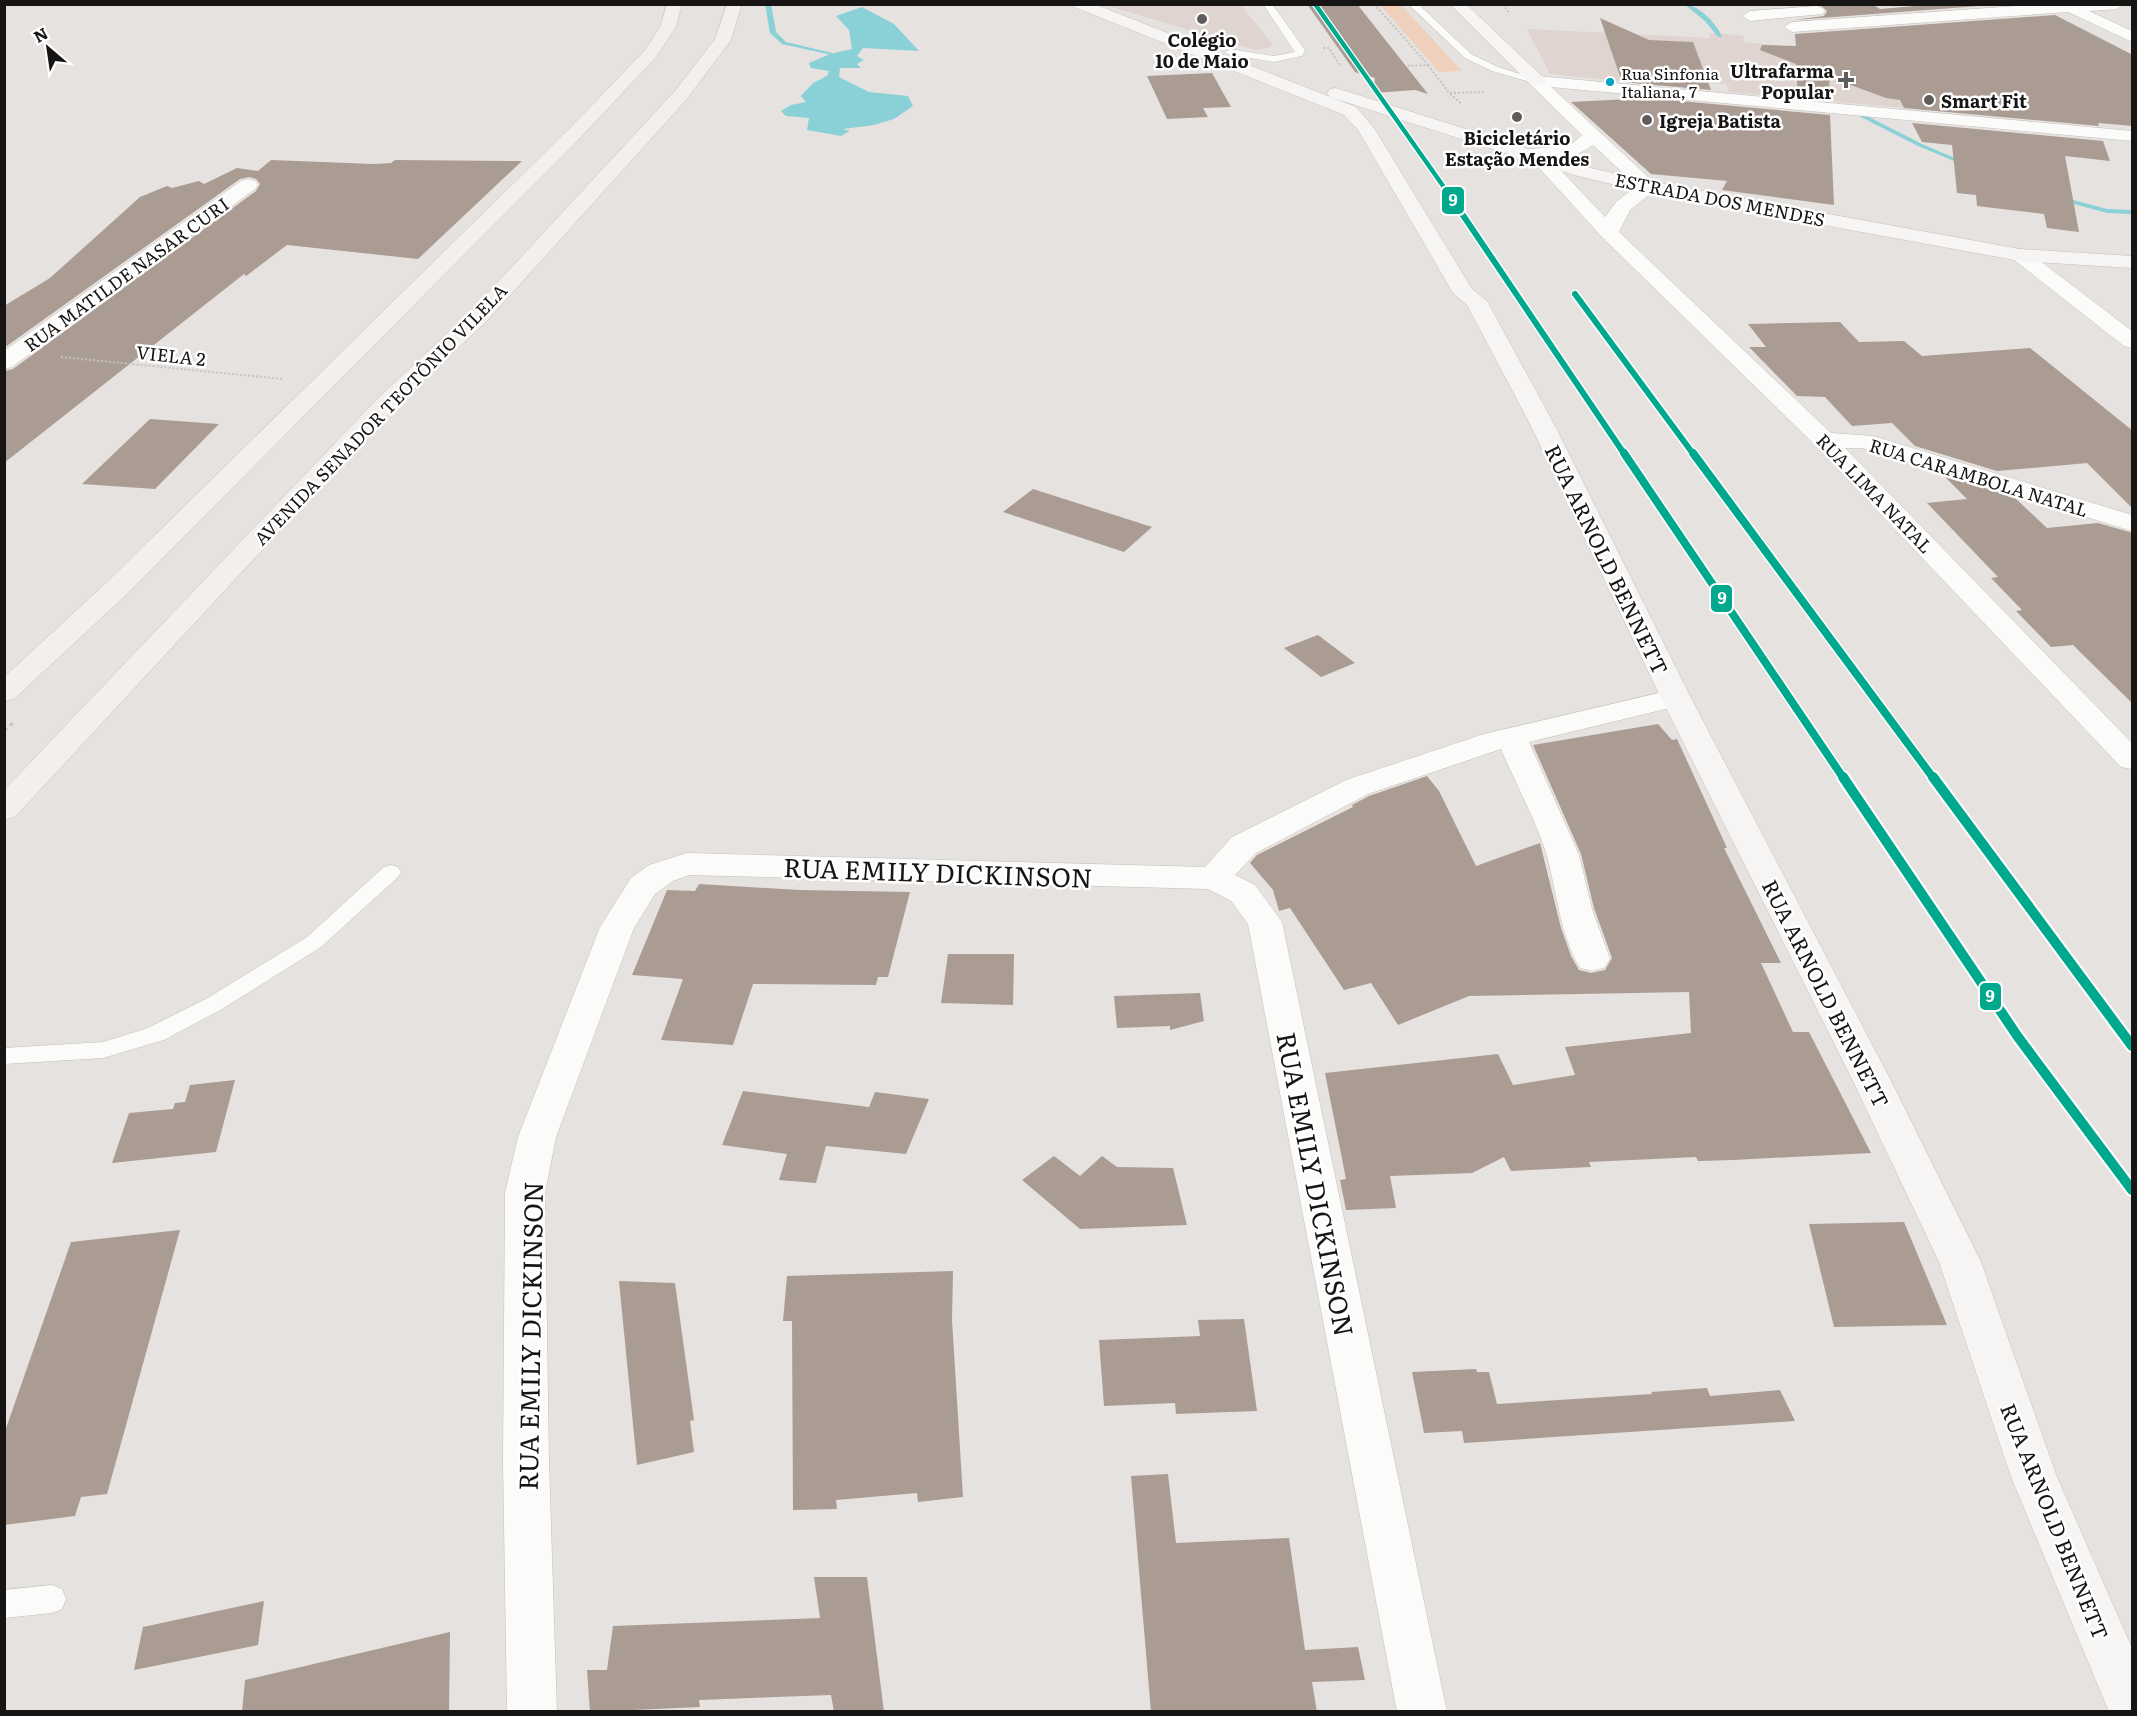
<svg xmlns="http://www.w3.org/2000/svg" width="2137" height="1716" font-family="Literata,serif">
  <rect width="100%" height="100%" fill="#e6e2e0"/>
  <path fill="#dfd4cf" d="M1105,5H1241L1273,45L1268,48L1255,50Z
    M1527,29L1710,38L1709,34L1715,33L1744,36L1743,42L1950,61L2004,117L1729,92L1726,84L1691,83L1678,87L1550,74Z"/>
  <path fill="#efd0bd" d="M1380,5H1401L1462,71L1439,72Z"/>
  <path fill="#89d1d7" d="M862,7L894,24L919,51L863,48L857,56L864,60L857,64L861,68H840L839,77L869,92L908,96L913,106L894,119L874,125L843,129L850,131L841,136L807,130L809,118L786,116L781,111L791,105L806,102L801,96L813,83L827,76L829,71L811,68L809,63L830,54L852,49L849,30L836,16Z"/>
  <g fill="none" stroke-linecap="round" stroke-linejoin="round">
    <path fill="#89d1d7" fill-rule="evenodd" d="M765,4H771L776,32L786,42L832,53V55L782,44L770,33Z
      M1684,4C1698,4 1718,25 1722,37H1718L1705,21Z
      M1861,113L1922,144L1971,165L1966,166L1918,146L1859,116L1858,115Z
      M2058,196L2107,209L2132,210V214L2107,213L2056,199V197Z"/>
  </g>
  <path fill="#aa9c93" d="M1307,4H1357L1428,94L1415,90L1373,93L1375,78L1355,72Z
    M1819,4H1872L1880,9L1939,4H2006L1794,20L1824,16L1827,11Z
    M2055,15L2133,55V126L2098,123L2099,126L1904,108L1900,100L1886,98L1829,77L1830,101L1798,98L1796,64L1760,50L1762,45L1796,46L1795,34Z
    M1600,18L1649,40L1693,42L1711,90L1622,82Z
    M1212,73L1231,107L1203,108L1208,117L1167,119L1147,76Z
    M1627,96L1830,115L1834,205L1722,190L1727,181L1651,174L1571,102L1629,99Z
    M1912,123L2103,141L2110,161L2065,156L2079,232L2047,228L2044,214L1977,206L1976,195L1957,193L1952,145L1922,142Z
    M271,160L374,164L391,163L395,160L522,161L418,259L287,245L246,276L244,274L4,463V371L13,369L256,191L260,184L256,179L249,177L240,179L4,348V306L50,278L140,197L167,186L172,188L199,181L204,184L237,168L258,171Z
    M1840,322L1859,342L1904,341L1922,356L2030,348L2133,431V509L2087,463L1997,471L1915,446L1892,423L1852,426L1825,397L1797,396L1749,347H1766L1748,324Z
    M150,419L219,424L155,489L82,484Z
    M1943,475L2014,497L2047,528L2098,523L2133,533V704L2073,645L2051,647L2016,611L2022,610L1991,578L1998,577L1927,503L1967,499Z
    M1033,489L1152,527L1124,552L1003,512Z
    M1318,635L1355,663L1321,677L1284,648Z
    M1658,724L1672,740L1677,739L1727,848H1724L1781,963H1761L1793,1032H1809L1871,1153L1733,1160L1698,1161L1696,1157L1589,1162L1591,1167L1511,1171L1504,1157L1472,1173L1390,1176L1396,1208L1346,1210L1340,1180L1346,1179L1325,1073L1498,1054L1513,1085L1575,1075L1565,1047L1691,1033L1689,992L1469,996L1398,1025L1371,983L1344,990L1290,908L1279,911L1273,890L1250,863L1257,855L1353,807L1352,805L1369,796L1427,776L1439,791L1476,866L1540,843L1561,928L1571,956L1579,970L1591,973L1605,970L1612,958L1594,908L1581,854L1533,745Z
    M699,884L799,890L910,892L888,977H878L876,985L753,984L733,1045L661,1040L683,979L632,975L667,890L695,891Z
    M948,954H1014L1013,1005L941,1003Z
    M1200,993L1204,1021L1170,1030V1026L1117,1028L1114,996Z
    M235,1080L216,1152L112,1163L129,1113L173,1109L175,1103L185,1102L190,1085Z
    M743,1091L869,1107L875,1092L929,1099L906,1154L826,1146L816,1183L779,1180L787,1154L722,1145Z
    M1054,1156L1080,1176L1102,1156L1117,1167L1173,1168L1187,1225L1080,1229L1022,1180Z
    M1904,1222L1947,1325L1834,1327L1809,1224Z
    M180,1230L107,1494L81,1497L75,1516L4,1525V1434L71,1242Z
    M953,1271L952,1320L963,1497L918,1502L917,1493L836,1500L837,1509L793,1510L792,1321H783L787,1276Z
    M619,1281L675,1283L694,1420L690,1421L694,1452L637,1465Z
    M1244,1319L1257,1411L1176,1414L1175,1403L1104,1406L1099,1340L1200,1336L1198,1320Z
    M1476,1369L1477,1372H1489L1497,1404L1652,1394L1651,1392L1707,1388L1710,1396L1780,1390L1795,1421L1464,1443L1462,1431L1424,1433L1412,1372Z
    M1168,1474L1176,1543L1289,1538L1305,1650L1358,1647L1365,1680L1312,1682L1317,1712H1151L1131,1476Z
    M814,1577H867L884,1712H834L831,1695L699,1700L700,1707L590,1712L587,1670H607L613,1626L820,1618Z
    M264,1601L258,1645L134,1670L143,1627Z
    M450,1632L449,1712H242L245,1680Z"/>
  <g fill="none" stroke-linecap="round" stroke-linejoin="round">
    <defs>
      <path id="lane" d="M1263,4H1272L1305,50L1302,56L1274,62L1227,54L1225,52L1230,49L1274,56L1295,52Z
        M1408,4H1418L1471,54L1498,67L1542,81L1537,84L1492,71L1465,58Z
        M391,865L398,867L401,872L398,877L321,947L222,1009L164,1040L103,1058L4,1064V1048L103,1042L148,1028L206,999L307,937L384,867Z
        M52,1585L62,1589L66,1599L62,1609L52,1613L4,1618V1590Z"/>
      <path id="street" d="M2045,4H2124L2117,9L2089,11L2132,31V42L2068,12L1792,32L1784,27L1792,22Z
        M1817,6L1822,8L1825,11L1822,14L1750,21L1742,16L1750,11Z
        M1537,76L2132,131V141L1551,87L1659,187L1630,210L1619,232L1831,433L1873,436L2132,515V531L1862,448H1845L2132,743V769L2121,767L1815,445L1602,237L1542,171L1527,159L1517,158L1514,154L1517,150L1566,146L1573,143L1582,135L1531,85L1529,81ZM1593,145L1637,186L1617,201L1605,217L1550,159L1578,154Z
        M248,179L255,181L258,185L255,189L12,367L4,369V351L241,181Z
        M2020,249L2027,251L2132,331V348L2124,346L2013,259L2010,255L2013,251Z
        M1676,689L1686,692L1691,698L1686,704L1529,742L1579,855L1592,909L1610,959L1604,968L1592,971L1580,968C1560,934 1557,893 1547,856C1537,823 1515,782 1501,749L1368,794L1256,853L1235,875L1255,885L1282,922L1447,1712H1397L1248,924L1231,901L1208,889L689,875L673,881L655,894L634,928L556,1137L545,1193L549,1462L557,1712H507L503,1462L505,1193L518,1137L600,927L631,878L649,865L687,853L1205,867L1232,837L1346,780L1484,734Z"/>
      <path id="secondary" d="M1072,4H1094L1356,107L1374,128L1472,289L1487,301L1555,426L1691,698L1889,1077L1981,1262L2057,1477L2132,1648V1712H2109L2011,1477L1939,1262L1851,1077L1661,698L1531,426L1467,305L1453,293L1358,130L1344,115L1074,7Z
        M1450,4H1466L1543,77L1545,81L1543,85H1531Z
        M1336,88L1586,167L1649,181L2020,249L2132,256V268L2020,261L1649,193L1574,175L1330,97L1327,93L1330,89Z"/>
      <path id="primary" d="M667,4H682L676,27L657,56L583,135L125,596L14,699L4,702V677L105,584L571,127L645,50L660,27Z
        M727,4H742L731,40L686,100L486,322L393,409L15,817L4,820V790L377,399L470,312L674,92L715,39Z"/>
    </defs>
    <use href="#lane" stroke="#c3c0be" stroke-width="1"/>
    <use href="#street" stroke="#c3c0be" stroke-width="1"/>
    <use href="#secondary" stroke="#c3c0be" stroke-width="1"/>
    <use href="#primary" stroke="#bfbdbc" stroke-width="1"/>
    <path stroke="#c5c3c3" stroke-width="2" stroke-dasharray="2 2" stroke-linecap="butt" d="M1374,4L1428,65L1406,66
      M1503,4L1510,14
      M1323,48H1329L1341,67
      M1428,65L1449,93L1485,92
      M1450,94L1462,104
      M61,357L283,379"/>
    <path stroke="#c5c3c3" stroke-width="3" stroke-dasharray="4 4" stroke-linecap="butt" d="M4,731L14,722"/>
    <use href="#lane" fill="#fbfbfa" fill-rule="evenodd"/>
    <use href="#street" fill="#fbfbfa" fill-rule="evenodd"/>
    <use href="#secondary" fill="#f7f5f3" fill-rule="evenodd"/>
    <use href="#primary" fill="#f3efec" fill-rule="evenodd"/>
    <defs>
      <path id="rail-1-far3" d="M1315,4L1453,200"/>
      <path id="rail-1-far2" d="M1452,199L1625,455
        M1575,294L1694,455"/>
      <path id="rail-1-far1" d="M1624,453L1844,779
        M1693,453L1934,779"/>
      <path id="rail-1" d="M1843,777L2018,1037L2132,1190
        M1933,777L2132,1046"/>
    </defs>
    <use href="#rail-1-far3" stroke="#fff" stroke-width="7"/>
    <use href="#rail-1-far2" stroke="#fff" stroke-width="9"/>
    <use href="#rail-1-far1" stroke="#fff" stroke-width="11"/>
    <use href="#rail-1" stroke="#fff" stroke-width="14"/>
    <use href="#rail-1-far3" stroke="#00a88e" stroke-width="4.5"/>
    <use href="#rail-1-far2" stroke="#00a88e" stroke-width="6"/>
    <use href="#rail-1-far1" stroke="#00a88e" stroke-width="8"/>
    <use href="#rail-1" stroke="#00a88e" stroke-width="10"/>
  </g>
  <g fill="#5f5d5b" stroke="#fff" stroke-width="2">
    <circle cx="1202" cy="19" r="6"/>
    <path d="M1843 71h6v6h6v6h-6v6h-6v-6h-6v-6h6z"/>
    <circle cx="1929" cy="100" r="6"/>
    <circle cx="1517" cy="117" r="6"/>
    <circle cx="1647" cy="120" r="6"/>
  </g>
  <circle fill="#01a2c5" stroke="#fff" stroke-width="2" cx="1610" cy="82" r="5"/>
  <g text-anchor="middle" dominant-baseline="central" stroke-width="5" stroke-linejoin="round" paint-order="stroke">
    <g font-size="16" fill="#171513" stroke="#fff" text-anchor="start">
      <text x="1621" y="73">Rua Sinfonia<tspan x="1621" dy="18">Italiana, 7</tspan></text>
    </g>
    <g font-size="18" font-weight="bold" fill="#171513" stroke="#fff">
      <text x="1202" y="39">Colégio<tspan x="1202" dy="21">10 de Maio</tspan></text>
      <text x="1834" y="70" text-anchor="end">Ultrafarma<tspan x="1834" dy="21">Popular</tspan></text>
      <text x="1941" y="100" text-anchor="start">Smart Fit</text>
      <text x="1659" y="120" text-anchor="start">Igreja Batista</text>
      <text x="1517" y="137">Bicicletário<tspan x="1517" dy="21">Estação Mendes</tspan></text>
    </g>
    <g font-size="18" fill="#171513" stroke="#fff">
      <text transform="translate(1720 199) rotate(11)">ESTRADA DOS MENDES</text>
      <text transform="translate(126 274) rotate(-36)">RUA MATILDE NASAR CURI</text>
      <text transform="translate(171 355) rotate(6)">VIELA 2</text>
      <text transform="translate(380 414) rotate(-46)">AVENIDA SENADOR TEOTÔNIO VILELA</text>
      <text transform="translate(1979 477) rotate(17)">RUA CARAMBOLA NATAL</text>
      <text transform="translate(1875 493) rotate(46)">RUA LIMA NATAL</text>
    </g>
    <g font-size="21" fill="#171513" stroke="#fff">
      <text transform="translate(1608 559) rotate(64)">RUA ARNOLD BENNETT</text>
      <text transform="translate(1827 993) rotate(63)">RUA ARNOLD BENNETT</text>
      <text transform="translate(2056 1521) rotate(68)">RUA ARNOLD BENNETT</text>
    </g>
    <g font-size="26" fill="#171513" stroke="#fff">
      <text transform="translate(938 871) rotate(2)">RUA EMILY DICKINSON</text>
      <text transform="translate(1317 1184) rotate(79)">RUA EMILY DICKINSON</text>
      <text transform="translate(529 1336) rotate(-89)">RUA EMILY DICKINSON</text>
    </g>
  </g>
  <g stroke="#fff" stroke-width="2">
    <rect x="1441" y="186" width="24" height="29" rx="6" fill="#00a88e"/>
    <rect x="1710" y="584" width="23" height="29" rx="6" fill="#00a88e"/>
    <rect x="1979" y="982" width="23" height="29" rx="6" fill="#00a88e"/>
  </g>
  <g font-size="16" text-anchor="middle" font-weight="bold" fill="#fff">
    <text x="1453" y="206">9</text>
    <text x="1722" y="604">9</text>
    <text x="1990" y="1002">9</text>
  </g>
  <rect width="2137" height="1716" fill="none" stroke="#171513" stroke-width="12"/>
  <g transform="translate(48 48) rotate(331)" stroke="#ffffff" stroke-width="4.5" paint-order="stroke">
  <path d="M0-4.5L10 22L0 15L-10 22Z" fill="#171513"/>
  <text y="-9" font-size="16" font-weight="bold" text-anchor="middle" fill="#171513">N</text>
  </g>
</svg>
